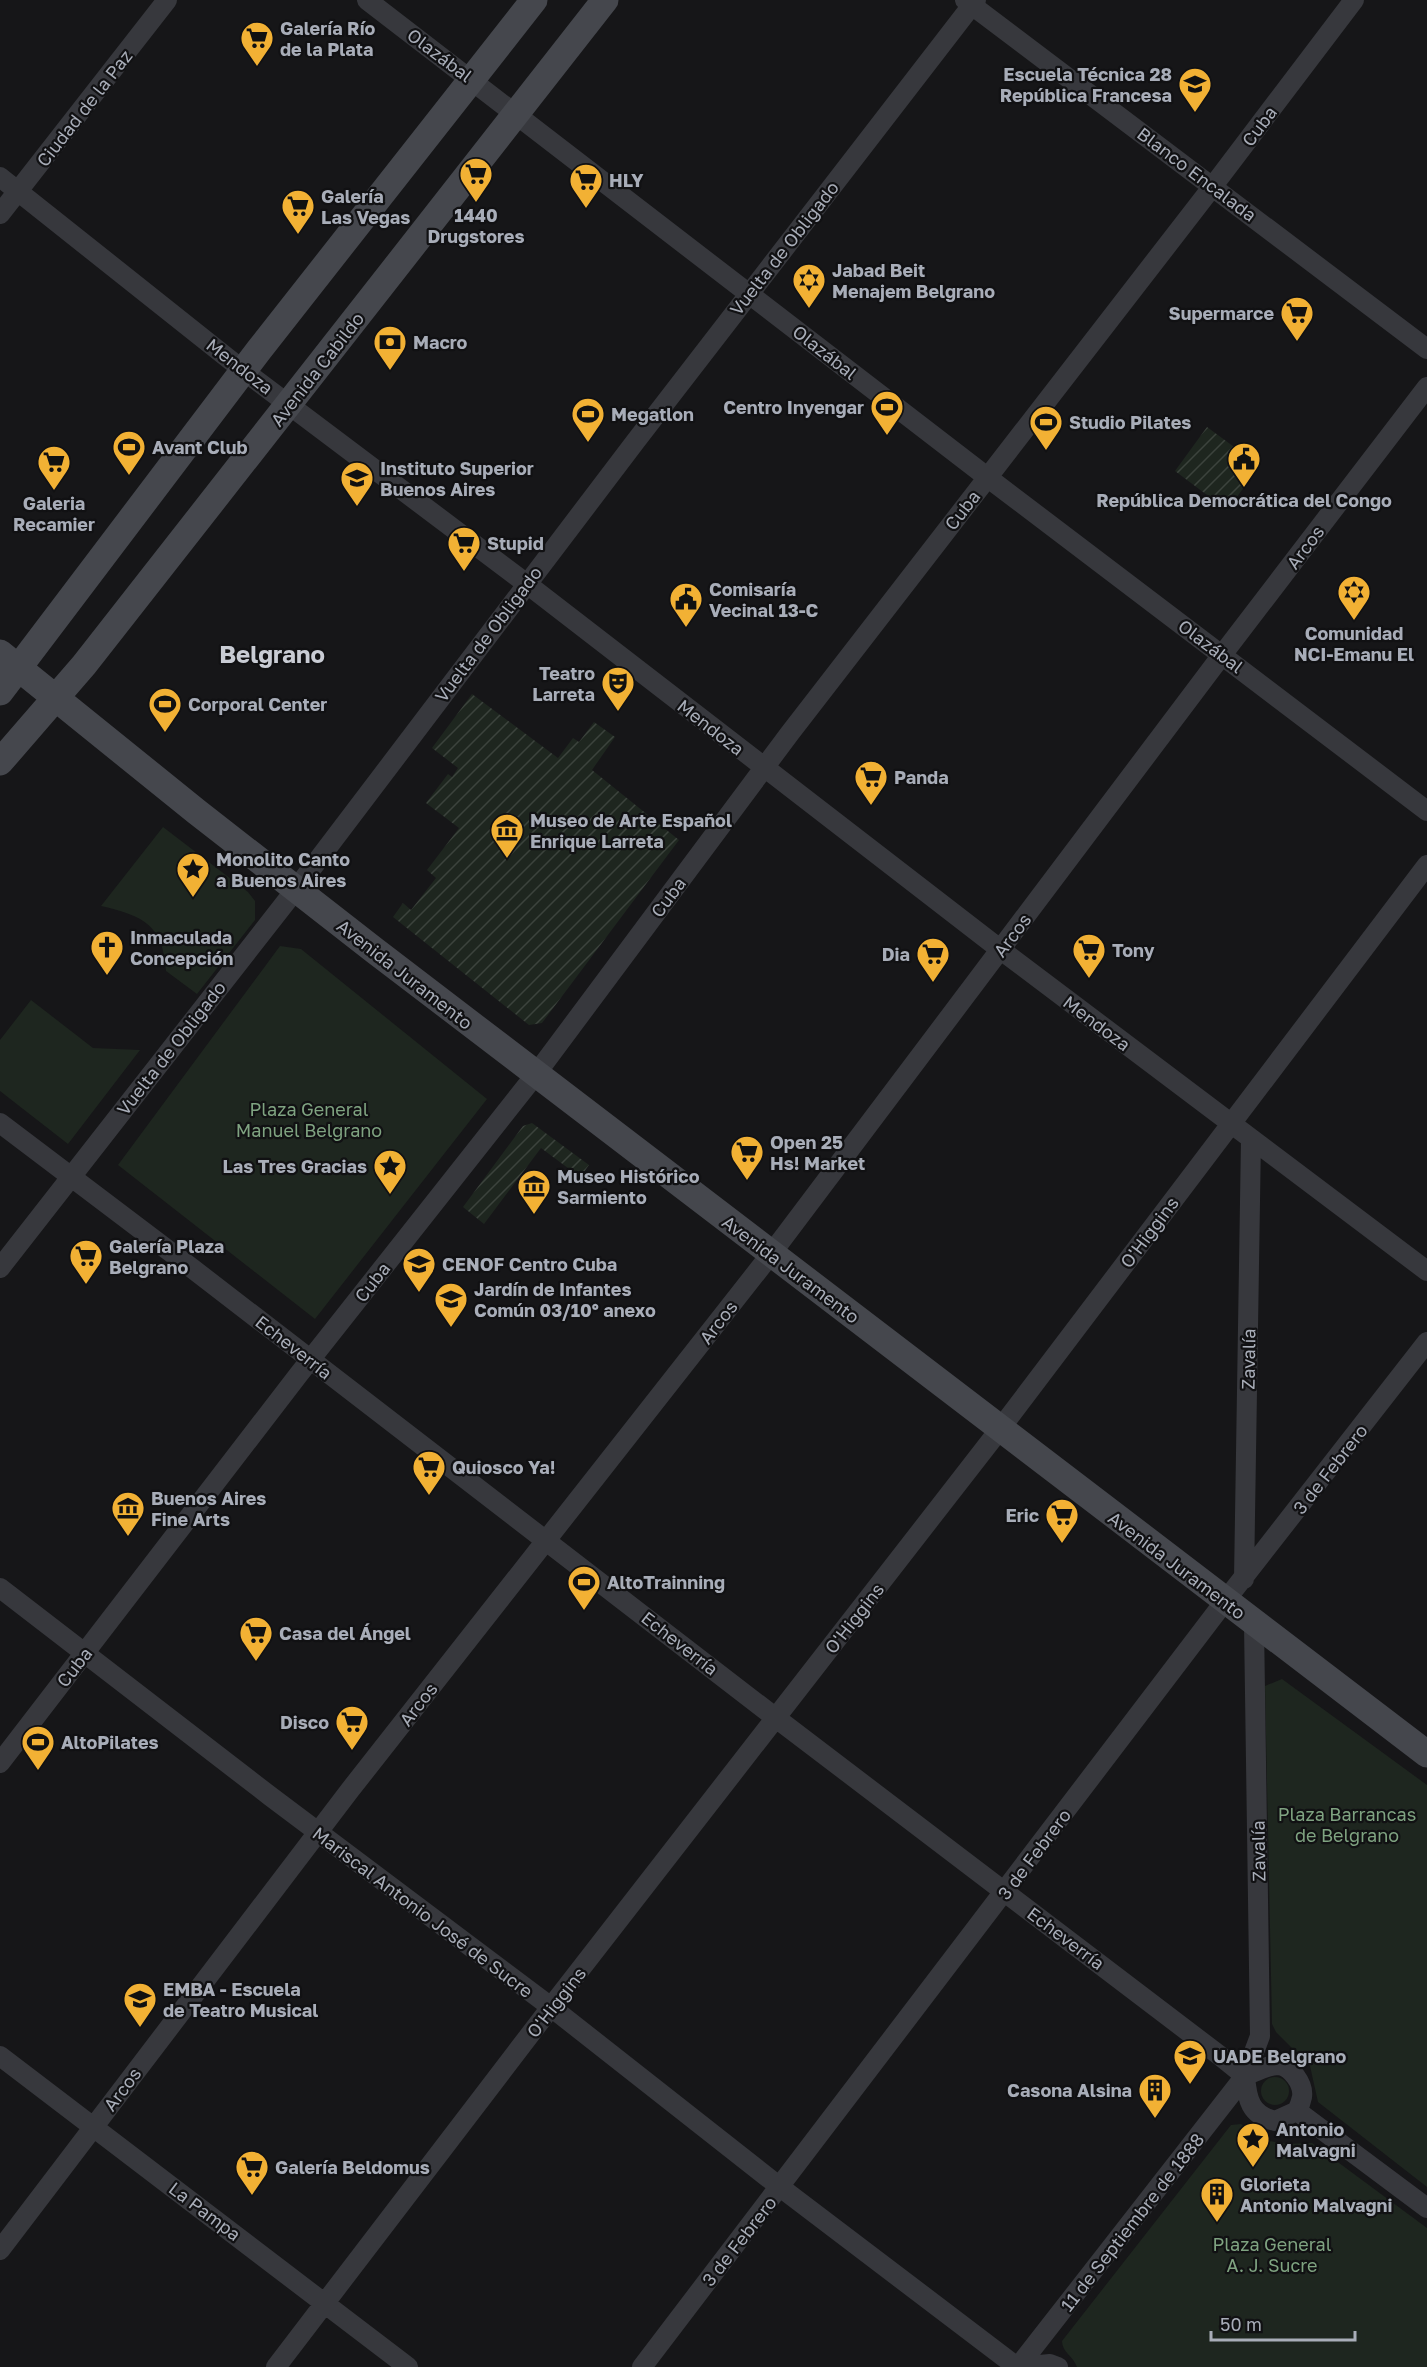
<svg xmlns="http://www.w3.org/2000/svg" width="1427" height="2367" font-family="'Golos Text',sans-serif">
  <defs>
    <pattern id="garden-furrows" width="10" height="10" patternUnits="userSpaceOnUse" patternTransform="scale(1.5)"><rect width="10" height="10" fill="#1e261f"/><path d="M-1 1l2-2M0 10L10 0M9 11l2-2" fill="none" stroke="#3c433d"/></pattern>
  </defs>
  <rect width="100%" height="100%" fill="#161618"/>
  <path fill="#1e261f" d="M163,827L248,892L255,901V920L197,994L166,971C163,925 144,916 101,906Z
    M280,946L301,949L487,1099L315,1319L118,1165Z
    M31,1000L93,1048L140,1050L68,1144L0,1091V1040Z
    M1282,1679L1427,1785V2187L1318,2102L1310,2066L1276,2032L1272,2024L1265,1686Z
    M1261 2091a14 14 0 1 1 28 0a14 14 0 1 1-28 0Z
    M1241,2124L1264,2140L1287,2144L1312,2143L1427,2228V2367H1077C1073,2356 1062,2352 1062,2341L1231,2125Z"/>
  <path fill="url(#garden-furrows)" d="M1207,427L1260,466L1227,510L1175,471Z
    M472,694L558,758L573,738L579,742L594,722L615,737L592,770L679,840L542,1023L529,1025L393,917L403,903L411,910L436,878L427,870L459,828L426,803L448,774L452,777L458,768L432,748Z
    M532,1123L589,1165L580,1177L541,1148L484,1224L463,1207L523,1126Z"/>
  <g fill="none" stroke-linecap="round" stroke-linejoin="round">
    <path stroke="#37383d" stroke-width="20" d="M367,0L987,477L1427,811
      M965,0L1427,349
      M0,177L244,371L527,584L1001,950L1427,1271
      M0,214L167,0
      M0,1123L193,1269L776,1718L1219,2055L1245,2076C1247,2099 1250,2115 1275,2121L1297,2111C1299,2107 1301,2102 1302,2097C1304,2084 1291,2066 1278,2065C1267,2065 1255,2072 1245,2076
      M0,1268L296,889L635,442L976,0
      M1244,1579L1251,1139
      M0,1588L270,1796L551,2007L780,2187L1017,2367
      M0,1763L299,1374L536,1074L790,733L1213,186L1354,0
      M0,2056L408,2367
      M1297,2111L1427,2208
      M0,2250L350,1790L771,1254L1222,655L1427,387
      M276,2367L551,2007L1000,1429L1427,865
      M642,2367L1225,1601L1427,1342
      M1018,2367L1245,2076L1260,2036L1254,1624
      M1020,2367L1050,2364L1058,2367"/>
    <path stroke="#45474d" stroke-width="27" d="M0,653L197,812L374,950L1427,1754
      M0,692L259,350L534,0
      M0,762L84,665L605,0"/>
  </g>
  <defs>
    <symbol id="supermarket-pin" viewBox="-11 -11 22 30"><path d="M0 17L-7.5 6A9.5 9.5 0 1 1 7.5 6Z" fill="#f2b134" stroke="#111113"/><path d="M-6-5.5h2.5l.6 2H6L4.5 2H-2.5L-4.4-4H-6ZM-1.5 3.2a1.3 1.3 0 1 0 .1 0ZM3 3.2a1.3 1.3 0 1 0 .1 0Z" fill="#111"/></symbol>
    <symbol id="school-pin" viewBox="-11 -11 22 30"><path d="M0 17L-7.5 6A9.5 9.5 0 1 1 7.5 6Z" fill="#f2b134" stroke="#111113"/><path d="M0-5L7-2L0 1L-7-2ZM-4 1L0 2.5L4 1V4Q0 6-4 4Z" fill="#111"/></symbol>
    <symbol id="synagogue-pin" viewBox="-11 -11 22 30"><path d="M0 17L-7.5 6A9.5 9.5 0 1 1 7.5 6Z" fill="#f2b134" stroke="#111113"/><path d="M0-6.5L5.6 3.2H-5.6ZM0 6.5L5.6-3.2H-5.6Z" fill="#111"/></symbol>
    <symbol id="bank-pin" viewBox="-11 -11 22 30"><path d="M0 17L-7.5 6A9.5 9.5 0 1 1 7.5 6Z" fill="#f2b134" stroke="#111113"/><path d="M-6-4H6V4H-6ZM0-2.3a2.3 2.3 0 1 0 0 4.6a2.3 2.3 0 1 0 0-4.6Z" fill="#111"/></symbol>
    <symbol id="stadium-pin" viewBox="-11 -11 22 30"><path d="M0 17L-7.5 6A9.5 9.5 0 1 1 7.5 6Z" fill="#f2b134" stroke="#111113"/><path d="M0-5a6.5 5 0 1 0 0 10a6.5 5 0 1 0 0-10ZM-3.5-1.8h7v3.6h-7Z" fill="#111"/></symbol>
    <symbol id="civic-pin" viewBox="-11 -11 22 30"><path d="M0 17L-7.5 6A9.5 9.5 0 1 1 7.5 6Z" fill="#f2b134" stroke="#111113"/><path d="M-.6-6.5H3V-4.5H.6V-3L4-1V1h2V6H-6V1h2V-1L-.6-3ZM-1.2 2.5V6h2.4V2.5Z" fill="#111"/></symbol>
    <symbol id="university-pin" viewBox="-11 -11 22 30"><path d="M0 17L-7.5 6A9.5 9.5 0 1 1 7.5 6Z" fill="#f2b134" stroke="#111113"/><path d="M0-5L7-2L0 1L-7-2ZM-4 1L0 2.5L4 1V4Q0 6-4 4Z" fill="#111"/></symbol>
    <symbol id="theatre-pin" viewBox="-11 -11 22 30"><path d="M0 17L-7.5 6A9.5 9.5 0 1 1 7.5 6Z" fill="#f2b134" stroke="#111113"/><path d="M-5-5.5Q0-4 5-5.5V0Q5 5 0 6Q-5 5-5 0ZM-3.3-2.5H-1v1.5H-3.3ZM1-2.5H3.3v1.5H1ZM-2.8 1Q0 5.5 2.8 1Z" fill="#111"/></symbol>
    <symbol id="museum-pin" viewBox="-11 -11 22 30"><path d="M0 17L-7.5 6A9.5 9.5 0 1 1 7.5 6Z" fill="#f2b134" stroke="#111113"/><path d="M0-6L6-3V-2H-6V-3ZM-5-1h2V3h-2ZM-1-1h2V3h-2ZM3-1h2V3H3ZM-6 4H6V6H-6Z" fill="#111"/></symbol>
    <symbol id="sight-pin" viewBox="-11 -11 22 30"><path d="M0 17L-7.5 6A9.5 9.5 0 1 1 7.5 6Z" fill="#f2b134" stroke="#111113"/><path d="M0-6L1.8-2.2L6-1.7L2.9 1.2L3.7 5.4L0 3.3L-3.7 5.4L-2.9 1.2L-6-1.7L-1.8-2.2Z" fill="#111"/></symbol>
    <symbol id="church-pin" viewBox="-11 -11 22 30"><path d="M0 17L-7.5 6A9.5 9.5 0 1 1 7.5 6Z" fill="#f2b134" stroke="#111113"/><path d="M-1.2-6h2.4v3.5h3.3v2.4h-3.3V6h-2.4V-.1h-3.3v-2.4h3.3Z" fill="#111"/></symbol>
    <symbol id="building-pin" viewBox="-11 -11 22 30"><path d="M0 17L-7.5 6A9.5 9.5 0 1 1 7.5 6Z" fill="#f2b134" stroke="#111113"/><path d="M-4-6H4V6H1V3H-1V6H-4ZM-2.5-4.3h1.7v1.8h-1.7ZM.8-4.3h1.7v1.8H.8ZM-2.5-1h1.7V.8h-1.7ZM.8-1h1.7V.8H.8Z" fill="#111"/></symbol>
  </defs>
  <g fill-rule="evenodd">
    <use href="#supermarket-pin" x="238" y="19" width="38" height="52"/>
    <use href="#school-pin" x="1176" y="65" width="38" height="52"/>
    <use href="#supermarket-pin" x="457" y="155" width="38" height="52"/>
    <use href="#supermarket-pin" x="567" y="161" width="38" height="52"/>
    <use href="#supermarket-pin" x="279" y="187" width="38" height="52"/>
    <use href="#synagogue-pin" x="790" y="261" width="38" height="52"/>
    <use href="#supermarket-pin" x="1278" y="294" width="38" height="52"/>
    <use href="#bank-pin" x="371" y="323" width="38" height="52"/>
    <use href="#stadium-pin" x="868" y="388" width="38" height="52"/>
    <use href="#stadium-pin" x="569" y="395" width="38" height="52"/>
    <use href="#stadium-pin" x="1027" y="403" width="38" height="52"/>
    <use href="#stadium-pin" x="110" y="428" width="38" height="52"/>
    <use href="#civic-pin" x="1225" y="440" width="38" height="52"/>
    <use href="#supermarket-pin" x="35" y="443" width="38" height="52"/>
    <use href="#university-pin" x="338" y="459" width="38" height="52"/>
    <use href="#supermarket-pin" x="445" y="524" width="38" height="52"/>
    <use href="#synagogue-pin" x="1335" y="573" width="38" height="52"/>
    <use href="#civic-pin" x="667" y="580" width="38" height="52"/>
    <use href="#theatre-pin" x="599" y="664" width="38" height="52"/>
    <use href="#stadium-pin" x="146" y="685" width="38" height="52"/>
    <use href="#supermarket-pin" x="852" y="758" width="38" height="52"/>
    <use href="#museum-pin" x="488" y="811" width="38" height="52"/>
    <use href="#sight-pin" x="174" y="850" width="38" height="52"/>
    <use href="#church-pin" x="88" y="928" width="38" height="52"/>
    <use href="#supermarket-pin" x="1070" y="931" width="38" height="52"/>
    <use href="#supermarket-pin" x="914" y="935" width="38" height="52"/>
    <use href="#supermarket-pin" x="728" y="1133" width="38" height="52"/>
    <use href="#sight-pin" x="371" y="1147" width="38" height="52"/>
    <use href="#museum-pin" x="515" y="1167" width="38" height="52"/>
    <use href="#supermarket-pin" x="67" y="1237" width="38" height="52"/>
    <use href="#school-pin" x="400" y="1245" width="38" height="52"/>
    <use href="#school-pin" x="432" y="1280" width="38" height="52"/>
    <use href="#supermarket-pin" x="410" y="1448" width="38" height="52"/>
    <use href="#museum-pin" x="109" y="1489" width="38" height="52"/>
    <use href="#supermarket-pin" x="1043" y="1496" width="38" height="52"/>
    <use href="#stadium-pin" x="565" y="1563" width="38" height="52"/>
    <use href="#supermarket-pin" x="237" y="1614" width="38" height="52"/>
    <use href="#supermarket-pin" x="333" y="1703" width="38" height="52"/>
    <use href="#stadium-pin" x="19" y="1723" width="38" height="52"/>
    <use href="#university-pin" x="121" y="1980" width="38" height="52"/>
    <use href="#university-pin" x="1171" y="2037" width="38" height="52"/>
    <use href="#building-pin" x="1136" y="2071" width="38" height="52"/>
    <use href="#sight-pin" x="1234" y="2120" width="38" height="52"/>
    <use href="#supermarket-pin" x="233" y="2148" width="38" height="52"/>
    <use href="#building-pin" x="1198" y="2175" width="38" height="52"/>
  </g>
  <g text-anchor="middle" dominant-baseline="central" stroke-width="4.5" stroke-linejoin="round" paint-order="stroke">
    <g font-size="18" font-weight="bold" fill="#a8adb8" stroke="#111113" text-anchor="start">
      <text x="280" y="28">Galería Río<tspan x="280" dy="21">de la Plata</tspan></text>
      <text x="1172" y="74" text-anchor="end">Escuela Técnica 28<tspan x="1172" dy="21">República Francesa</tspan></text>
      <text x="609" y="180">HLY</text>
      <text x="321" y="196">Galería<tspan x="321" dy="21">Las Vegas</tspan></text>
      <text x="476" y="215" text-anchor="middle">1440<tspan x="476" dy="21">Drugstores</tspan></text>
      <text x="832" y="270">Jabad Beit<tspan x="832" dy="21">Menajem Belgrano</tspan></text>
      <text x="1274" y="313" text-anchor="end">Supermarce</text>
      <text x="413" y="342">Macro</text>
      <text x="864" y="407" text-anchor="end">Centro Inyengar</text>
      <text x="611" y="414">Megatlon</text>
      <text x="1069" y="422">Studio Pilates</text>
      <text x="152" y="447">Avant Club</text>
      <text x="380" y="468">Instituto Superior<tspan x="380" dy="21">Buenos Aires</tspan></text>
      <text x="1244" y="500" text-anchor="middle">República Democrática del Congo</text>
      <text x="54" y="503" text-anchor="middle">Galeria<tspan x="54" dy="21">Recamier</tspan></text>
      <text x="487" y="543">Stupid</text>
      <text x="709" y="589">Comisaría<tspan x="709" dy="21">Vecinal 13-C</tspan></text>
      <text x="1354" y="633" text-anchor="middle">Comunidad<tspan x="1354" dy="21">NCI-Emanu El</tspan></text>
      <text x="595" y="673" text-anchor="end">Teatro<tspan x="595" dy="21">Larreta</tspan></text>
      <text x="188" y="704">Corporal Center</text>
      <text x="894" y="777">Panda</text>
      <text x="530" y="820">Museo de Arte Español<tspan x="530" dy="21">Enrique Larreta</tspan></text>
      <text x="216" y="859">Monolito Canto<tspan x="216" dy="21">a Buenos Aires</tspan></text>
      <text x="130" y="937">Inmaculada<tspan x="130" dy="21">Concepción</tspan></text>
      <text x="1112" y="950">Tony</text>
      <text x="910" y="954" text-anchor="end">Dia</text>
      <text x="770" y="1142">Open 25<tspan x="770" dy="21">Hs! Market</tspan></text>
      <text x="367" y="1166" text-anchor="end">Las Tres Gracias</text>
      <text x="557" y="1176">Museo Histórico<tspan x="557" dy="21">Sarmiento</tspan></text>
      <text x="109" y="1246">Galería Plaza<tspan x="109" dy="21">Belgrano</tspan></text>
      <text x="442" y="1264">CENOF Centro Cuba</text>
      <text x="474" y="1289">Jardín de Infantes<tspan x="474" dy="21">Común 03/10° anexo</tspan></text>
      <text x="452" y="1467">Quiosco Ya!</text>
      <text x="151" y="1498">Buenos Aires<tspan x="151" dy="21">Fine Arts</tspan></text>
      <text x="1039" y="1515" text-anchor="end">Eric</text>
      <text x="607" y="1582">AltoTrainning</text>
      <text x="279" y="1633">Casa del Ángel</text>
      <text x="329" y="1722" text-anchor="end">Disco</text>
      <text x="61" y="1742">AltoPilates</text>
      <text x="163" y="1989">EMBA - Escuela<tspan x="163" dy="21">de Teatro Musical</tspan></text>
      <text x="1213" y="2056">UADE Belgrano</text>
      <text x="1132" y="2090" text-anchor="end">Casona Alsina</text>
      <text x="1276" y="2129">Antonio<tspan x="1276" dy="21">Malvagni</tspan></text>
      <text x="275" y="2167">Galería Beldomus</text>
      <text x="1240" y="2184">Glorieta<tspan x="1240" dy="21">Antonio Malvagni</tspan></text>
    </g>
    <g font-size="18" fill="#a8adb8" stroke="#111113">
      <text transform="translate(440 55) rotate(37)">Olazábal</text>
      <text transform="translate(84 108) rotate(-52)">Ciudad de la Paz</text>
      <text transform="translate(1259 126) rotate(-53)">Cuba</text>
      <text transform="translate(1197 174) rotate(37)">Blanco Encalada</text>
      <text transform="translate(784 248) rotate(-52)">Vuelta de Obligado</text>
      <text transform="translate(825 352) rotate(38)">Olazábal</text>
      <text transform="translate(240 366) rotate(38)">Mendoza</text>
      <text transform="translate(317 369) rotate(-52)">Avenida Cabildo</text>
      <text transform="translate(962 510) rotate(-52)">Cuba</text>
      <text transform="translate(1305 547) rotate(-53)">Arcos</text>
      <text transform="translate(488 634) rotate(-53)">Vuelta de Obligado</text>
      <text transform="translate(1211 646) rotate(37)">Olazábal</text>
      <text transform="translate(711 727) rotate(38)">Mendoza</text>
      <text transform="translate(668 897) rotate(-53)">Cuba</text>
      <text transform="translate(1012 935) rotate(-53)">Arcos</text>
      <text transform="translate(405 974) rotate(38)">Avenida Juramento</text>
      <text transform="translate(1097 1023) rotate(37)">Mendoza</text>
      <text transform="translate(171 1048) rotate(-52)">Vuelta de Obligado</text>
      <text transform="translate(1149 1232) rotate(-53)">O'Higgins</text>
      <text transform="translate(791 1269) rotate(37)">Avenida Juramento</text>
      <text transform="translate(372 1282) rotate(-52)">Cuba</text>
      <text transform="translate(718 1322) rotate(-52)">Arcos</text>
      <text transform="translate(294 1347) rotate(38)">Echeverría</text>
      <text transform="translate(1248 1359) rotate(-89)">Zavalía</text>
      <text transform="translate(1330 1469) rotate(-52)">3 de Febrero</text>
      <text transform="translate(1177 1565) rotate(37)">Avenida Juramento</text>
      <text transform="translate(854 1618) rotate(-52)">O'Higgins</text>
      <text transform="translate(680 1643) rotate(38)">Echeverría</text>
      <text transform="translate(74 1667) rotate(-52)">Cuba</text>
      <text transform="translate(418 1704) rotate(-52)">Arcos</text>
      <text transform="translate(1258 1851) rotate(-91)">Zavalía</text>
      <text transform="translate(1034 1854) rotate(-53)">3 de Febrero</text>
      <text transform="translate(423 1912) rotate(37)">Mariscal Antonio José de Sucre</text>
      <text transform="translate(1066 1938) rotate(37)">Echeverría</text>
      <text transform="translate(556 2002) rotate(-52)">O'Higgins</text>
      <text transform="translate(122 2089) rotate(-53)">Arcos</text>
      <text transform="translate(205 2211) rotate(37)">La Pampa</text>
      <text transform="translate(1132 2222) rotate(-52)">11 de Septiembre de 1888</text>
      <text transform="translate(739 2241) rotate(-52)">3 de Febrero</text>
    </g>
    <g font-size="18" fill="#7fa381" stroke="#111113">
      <text x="309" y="1109">Plaza General<tspan x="309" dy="21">Manuel Belgrano</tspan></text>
      <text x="1347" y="1814">Plaza Barrancas<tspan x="1347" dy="21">de Belgrano</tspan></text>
      <text x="1272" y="2244">Plaza General<tspan x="1272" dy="21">A. J. Sucre</tspan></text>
    </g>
    <g font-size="24" font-weight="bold" fill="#c9ccd4" stroke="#111113">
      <text x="272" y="653">Belgrano</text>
    </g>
  </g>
  <path d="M1211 2331v9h144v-9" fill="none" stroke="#a8adb8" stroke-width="3"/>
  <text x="1220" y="2331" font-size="18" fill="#a8adb8" stroke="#111113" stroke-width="4.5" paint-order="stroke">50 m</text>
</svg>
